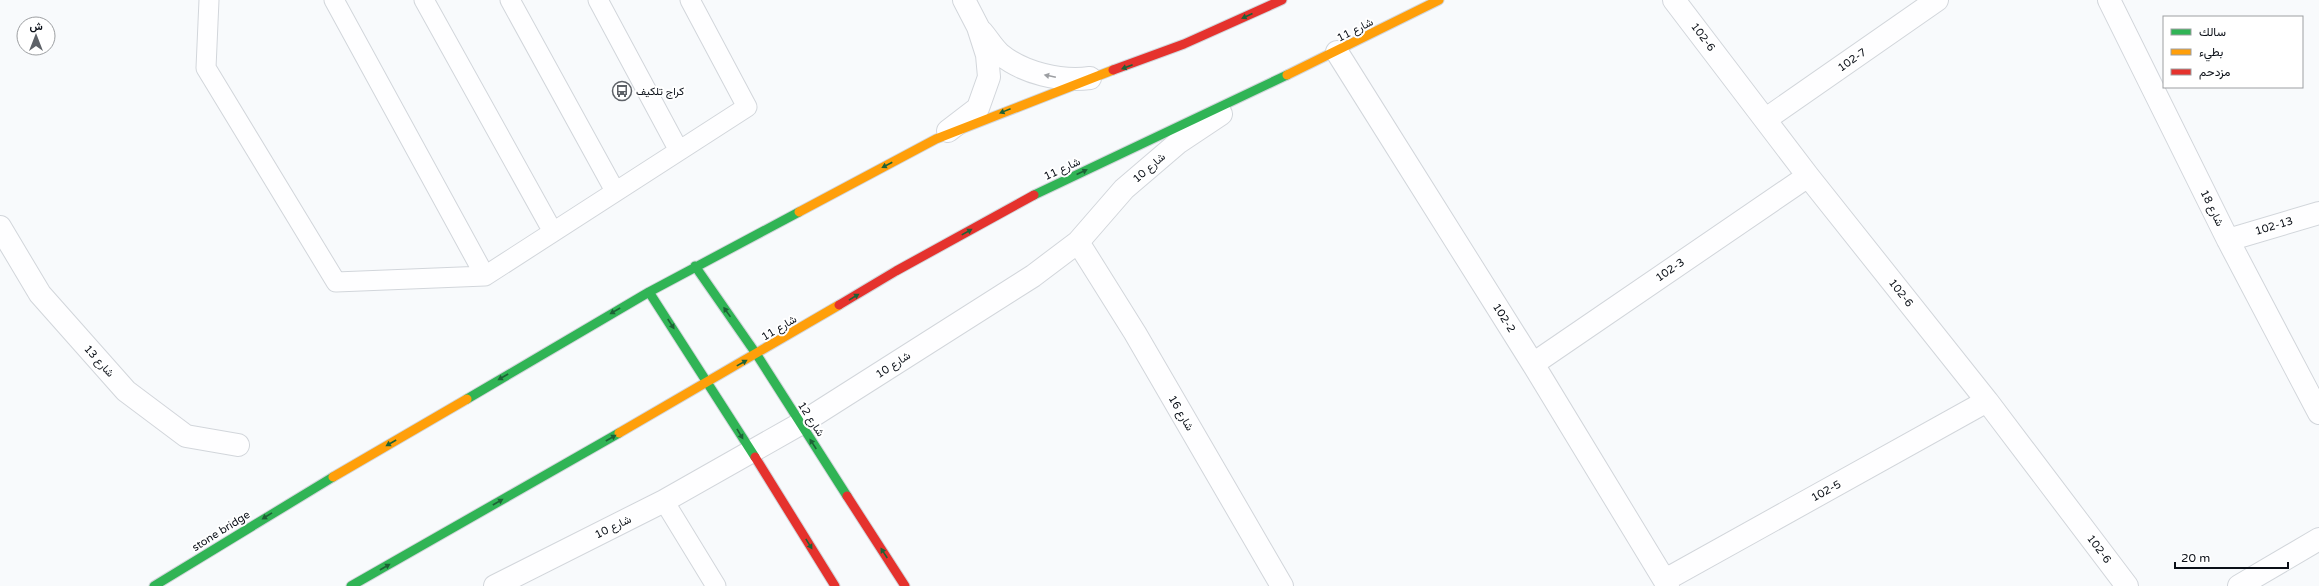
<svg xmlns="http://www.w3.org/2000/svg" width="2319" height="586" font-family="'Varela Round',Vazirmatn,sans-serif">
  <rect width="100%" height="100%" fill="#f8fafc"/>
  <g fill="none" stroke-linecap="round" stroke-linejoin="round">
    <defs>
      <path id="lane" d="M209,0L206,68L336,282L485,276L747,107L690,0
        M334,0L485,276
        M424,0L553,232
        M510,0L615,191
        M598,0L678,149
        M664,501L716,586"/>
      <path id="street" d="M1674,0L1808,176L1987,401L2127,586
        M2109,0L2228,240L2319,413
        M982,32C988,39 993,48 1000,54C1023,73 1061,82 1090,78
        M1337,52L1533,364L1668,586
        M1766,119L1937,0
        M948,131L978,108L989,77L987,55L978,27L964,0
        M0,227L40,294L126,391L186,436L238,445
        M2228,240L2319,213
        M1078,242L1135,333L1282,586
        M1533,364L1808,176
        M1665,580L1987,401
        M495,586L664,501L800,424L1033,276L1078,242L1124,189L1179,142L1221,114
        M2239,586L2319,539"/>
      <path id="fast" d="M1034,195L1287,75
        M695,266L757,355L847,496
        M649,292L755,457
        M467,399L649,292L799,212
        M154,586L333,477
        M351,586L619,433"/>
      <path id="slow" d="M1287,75L1439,0
        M799,212L936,139L1113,70
        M619,433L839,305
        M333,477L467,399"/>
      <path id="jam" d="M1113,70L1184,44L1282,0
        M839,305L896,271L1034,195
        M755,457L835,586
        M847,496L905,586"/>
    </defs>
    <use href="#lane" stroke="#d2d6db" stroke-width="21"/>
    <use href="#street" stroke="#d2d6db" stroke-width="24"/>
    <use href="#fast" stroke="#d2d6db" stroke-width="11"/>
    <use href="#slow" stroke="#d2d6db" stroke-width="11"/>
    <use href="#jam" stroke="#d2d6db" stroke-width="11"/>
    <use href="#lane" stroke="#fefeff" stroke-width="19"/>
    <use href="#street" stroke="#fefeff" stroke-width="22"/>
    <use href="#fast" stroke="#30b455" stroke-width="9"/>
    <use href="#slow" stroke="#ff9f0a" stroke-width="9"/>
    <use href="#jam" stroke="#e5322d" stroke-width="9"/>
  </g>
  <defs><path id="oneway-solid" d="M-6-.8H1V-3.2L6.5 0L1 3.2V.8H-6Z"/></defs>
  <g fill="#1d6236">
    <use href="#oneway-solid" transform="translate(1247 16) rotate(156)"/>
    <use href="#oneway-solid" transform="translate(1127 67) rotate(159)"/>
    <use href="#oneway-solid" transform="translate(1005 111) rotate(158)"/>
    <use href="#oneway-solid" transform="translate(887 165) rotate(152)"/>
    <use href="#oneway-solid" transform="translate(1082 172) rotate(-25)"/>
    <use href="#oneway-solid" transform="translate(967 232) rotate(-29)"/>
    <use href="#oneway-solid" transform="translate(854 297) rotate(-31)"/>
    <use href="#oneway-solid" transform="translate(615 311) rotate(150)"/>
    <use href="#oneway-solid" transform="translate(727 312) rotate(-125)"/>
    <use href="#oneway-solid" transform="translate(671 324) rotate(57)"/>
    <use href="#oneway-solid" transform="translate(742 363) rotate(-29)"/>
    <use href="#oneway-solid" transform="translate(503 377) rotate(150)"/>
    <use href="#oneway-solid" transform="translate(740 434) rotate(59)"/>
    <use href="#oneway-solid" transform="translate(611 438) rotate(-30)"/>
    <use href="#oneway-solid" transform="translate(391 443) rotate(150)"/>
    <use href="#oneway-solid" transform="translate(813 444) rotate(-123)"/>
    <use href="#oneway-solid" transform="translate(498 502) rotate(-30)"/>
    <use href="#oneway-solid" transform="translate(267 516) rotate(148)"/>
    <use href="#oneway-solid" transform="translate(809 544) rotate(58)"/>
    <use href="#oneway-solid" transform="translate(884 553) rotate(-123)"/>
    <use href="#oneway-solid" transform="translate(385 567) rotate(-30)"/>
  </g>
  <use fill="#9c9ea2" href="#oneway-solid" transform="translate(1050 76) rotate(-168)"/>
  <defs>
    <symbol id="bus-ring" viewBox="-11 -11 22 22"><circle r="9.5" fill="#fff" stroke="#5d6167" stroke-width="1.5"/><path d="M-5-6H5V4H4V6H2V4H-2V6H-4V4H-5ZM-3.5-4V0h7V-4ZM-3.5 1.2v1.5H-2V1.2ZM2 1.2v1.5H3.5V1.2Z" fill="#5d6167"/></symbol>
  </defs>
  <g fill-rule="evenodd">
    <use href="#bus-ring" x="611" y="80" width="22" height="22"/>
  </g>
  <g text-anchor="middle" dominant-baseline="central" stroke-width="4" stroke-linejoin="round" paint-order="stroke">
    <g font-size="11" fill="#0a0f17" stroke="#fff">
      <text transform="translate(1355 30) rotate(-27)">شارع 11</text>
      <text transform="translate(1703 37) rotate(53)">102-6</text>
      <text transform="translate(1852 60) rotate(-35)">102-7</text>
      <text transform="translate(1149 168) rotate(-41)">شارع 10</text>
      <text transform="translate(1062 169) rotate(-25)">شارع 11</text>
      <text transform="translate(2212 208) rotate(64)">شارع 18</text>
      <text transform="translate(2274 226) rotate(-17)">102-13</text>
      <text transform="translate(1670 270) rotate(-34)">102-3</text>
      <text transform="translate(1901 293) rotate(52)">102-6</text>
      <text transform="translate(1504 318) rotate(58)">102-2</text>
      <text transform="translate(779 328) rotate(-31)">شارع 11</text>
      <text transform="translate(99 361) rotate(48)">شارع 13</text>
      <text transform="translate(893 365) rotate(-33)">شارع 10</text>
      <text transform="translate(1181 413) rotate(60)">شارع 16</text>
      <text transform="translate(811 419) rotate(57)">شارع 12</text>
      <text transform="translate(1826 491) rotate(-29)">102-5</text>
      <text transform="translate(613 527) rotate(-26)">شارع 10</text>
      <text transform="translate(221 531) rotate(-32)">stone bridge</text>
      <text transform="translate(2099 549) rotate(53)">102-6</text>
    </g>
    <g font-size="11" fill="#0a0f17" stroke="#fff" text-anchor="start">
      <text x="636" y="91">كراج تلكيف</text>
    </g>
  </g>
  <rect x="2163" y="16" width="140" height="72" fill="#ffffff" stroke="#9d9fa2"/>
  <rect x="2171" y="29" width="20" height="6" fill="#30b455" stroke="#9d9fa2"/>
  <text x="2199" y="36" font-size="12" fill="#0a0f17">سالك</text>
  <rect x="2171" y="49" width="20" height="6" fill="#ff9f0a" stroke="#9d9fa2"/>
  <text x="2199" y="56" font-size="12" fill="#0a0f17">بطيء</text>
  <rect x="2171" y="69" width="20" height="6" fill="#e5322d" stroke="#9d9fa2"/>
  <text x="2199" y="76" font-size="12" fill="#0a0f17">مزدحم</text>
  <g transform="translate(36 36)"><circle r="19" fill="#ffffff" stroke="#9d9fa2"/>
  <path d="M0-3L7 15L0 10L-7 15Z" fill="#5d6167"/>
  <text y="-6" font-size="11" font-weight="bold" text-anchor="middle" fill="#0a0f17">ش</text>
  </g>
  <path d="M2175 562v6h113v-6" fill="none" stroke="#0a0f17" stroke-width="2"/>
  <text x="2181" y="562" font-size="12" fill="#0a0f17" stroke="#ffffff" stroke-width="3" paint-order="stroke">20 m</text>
</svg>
